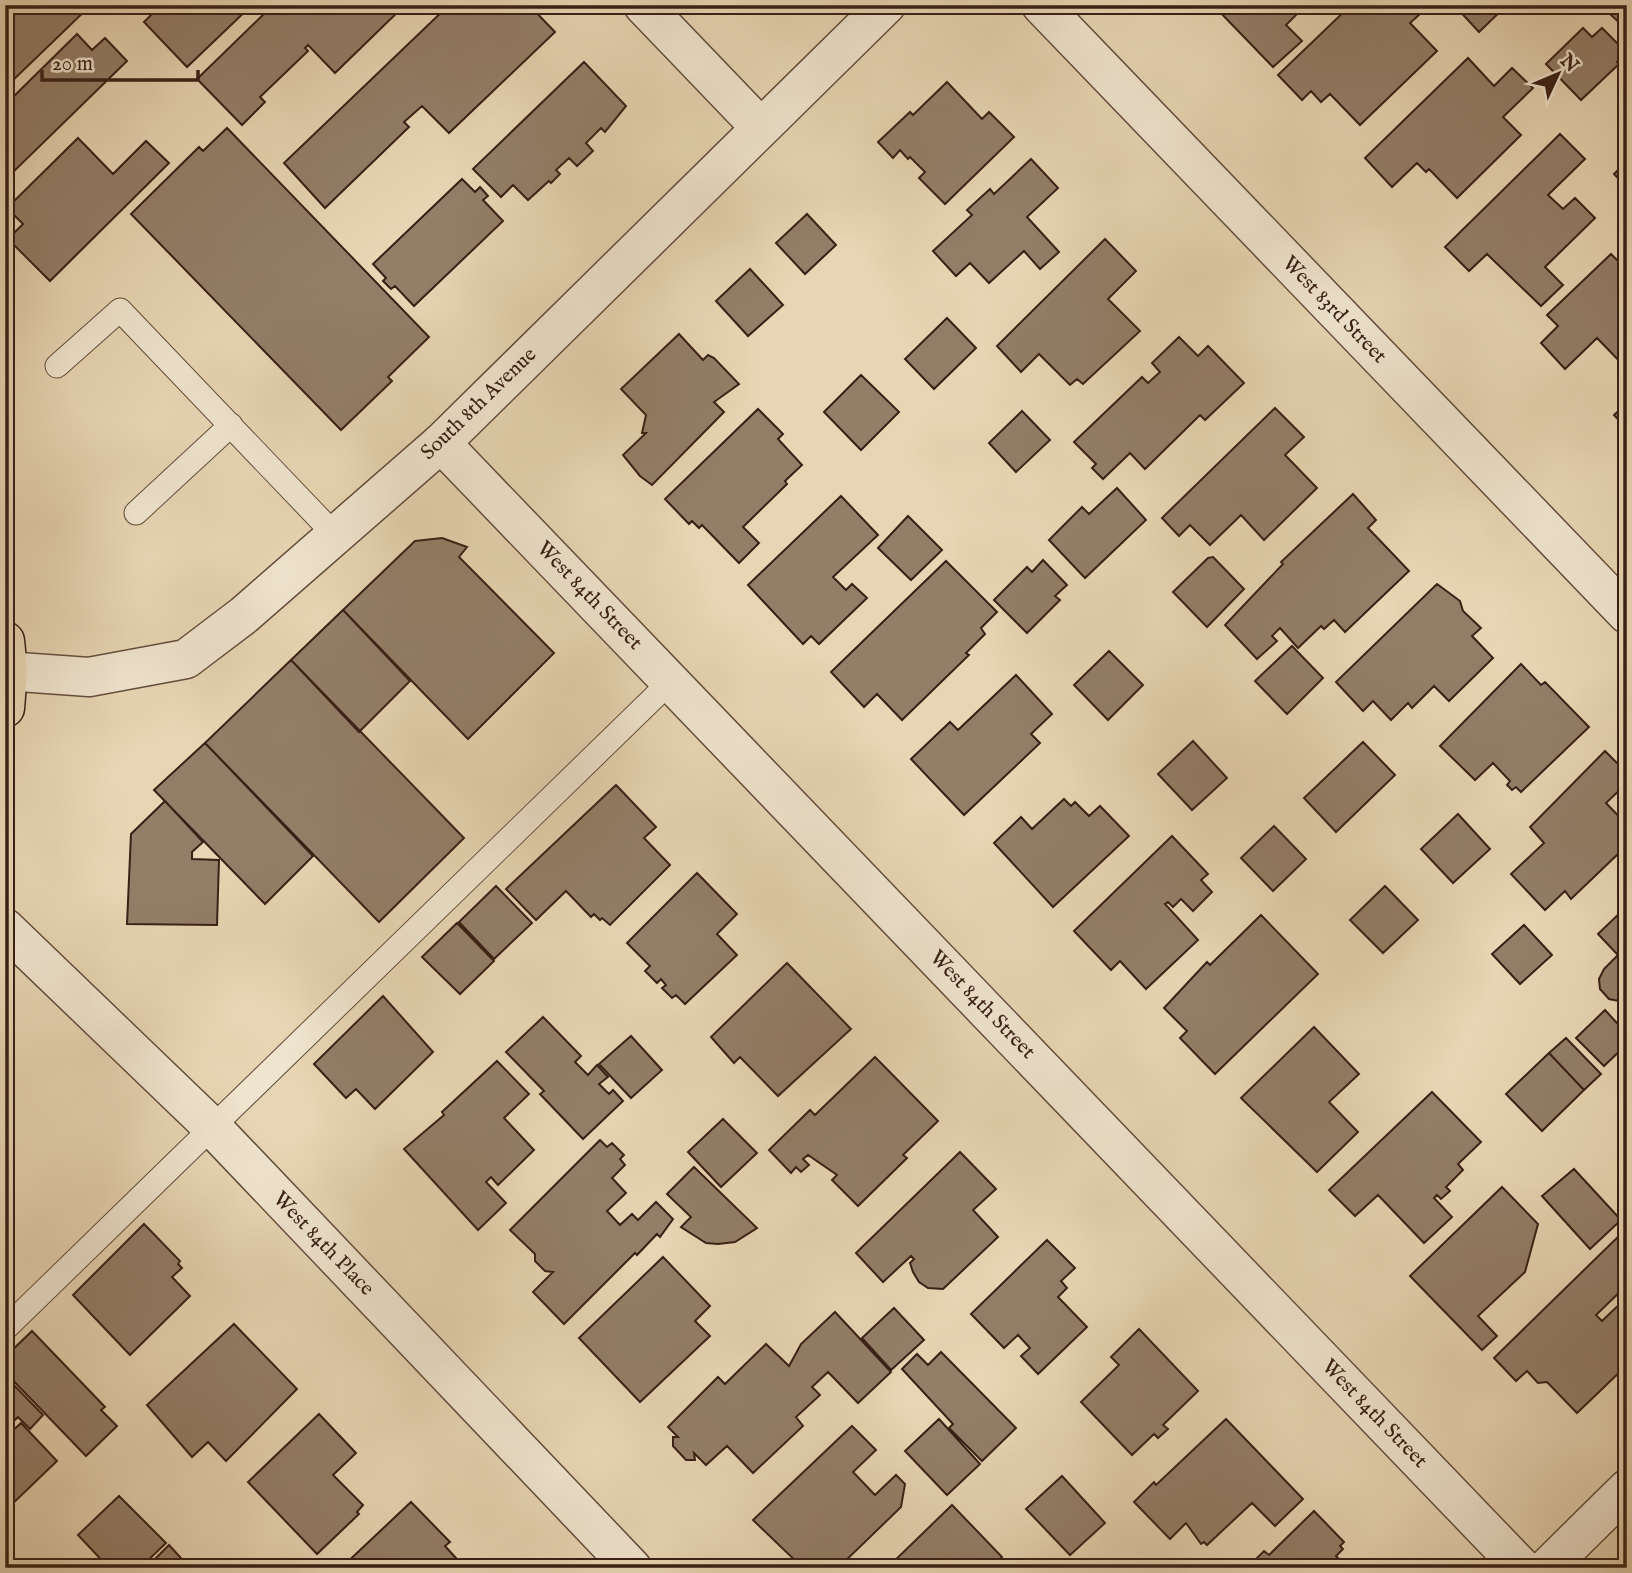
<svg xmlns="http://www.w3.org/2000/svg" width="1632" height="1573" font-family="'IM FELL English',serif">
  <rect width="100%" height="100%" fill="#e7d5b3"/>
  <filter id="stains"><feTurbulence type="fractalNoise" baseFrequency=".00286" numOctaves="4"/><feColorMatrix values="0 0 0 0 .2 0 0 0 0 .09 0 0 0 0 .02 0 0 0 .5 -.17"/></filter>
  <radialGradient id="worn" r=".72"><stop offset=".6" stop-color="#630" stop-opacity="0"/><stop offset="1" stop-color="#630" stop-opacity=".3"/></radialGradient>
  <path fill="#937e68" stroke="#382016" stroke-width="2" d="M5,5H91L5,88Z
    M161,5H252L187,67L144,22Z
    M293,5H405L335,73L308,45L305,48L308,51L260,97L265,102L242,125L197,79L268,10L271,13L278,7L285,14Z
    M449,5H529L555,32L449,133L422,106L404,122L409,127L325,208L284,163Z
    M1213,5H1306L1286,25L1302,41L1273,67Z
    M1351,5H1412L1420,14L1410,23L1437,51L1360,125L1330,94L1321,102L1311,91L1302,100L1278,75Z
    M1454,5H1507L1479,32Z
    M1617,5H1627V30L1609,13Z
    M1583,28L1592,37L1602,28L1627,53L1617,62L1619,64L1581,100L1546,64Z
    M77,34L92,50L105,38L127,61L5,180V105Z
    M1468,58L1494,86L1512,68L1533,88L1503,117L1521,135L1457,198L1429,169L1426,172L1417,163L1392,187L1365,158Z
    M584,62L626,106L605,132L601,128L586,143L593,151L577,166L569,158L556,170L560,174L551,183L549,181L528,200L513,185L501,197L473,169Z
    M947,82L982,119L989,112L1014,137L945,204L919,178L925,172L910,157L908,159L900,150L893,158L878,142L910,112L913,115Z
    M227,128L429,337L388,377L392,381L341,430L131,214L199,147L203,151Z
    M1560,134L1585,159L1548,195L1563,209L1575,198L1595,218L1545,267L1563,285L1541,306L1487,254L1469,271L1445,247Z
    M78,138L113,174L146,141L169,163L50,281L8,239L23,224L7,208Z
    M1031,159L1058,188L1027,217L1059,252L1040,269L1024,251L989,283L970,263L956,276L933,251L972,215L967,210L990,189L994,194Z
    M1627,161V188L1614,174Z
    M462,179L475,192L480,187L488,196L483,200L503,221L414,306L395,286L391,289L383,281L386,278L373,264Z
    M807,214L836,245L805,274L776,243Z
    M1105,239L1136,271L1108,299L1140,331L1083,384L1077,379L1070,385L1039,354L1021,372L997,346Z
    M1611,254L1627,270V369L1597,338L1565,369L1541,343L1558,326L1547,315Z
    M750,269L783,305L748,336L716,301Z
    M947,318L976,348L934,389L905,359Z
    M679,334L703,360L708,355L714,358L739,384L714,402L724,412L652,485L640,476L623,455L646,433H642L646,415L621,389Z
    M1179,337L1198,356L1208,346L1244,383L1205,420L1200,415L1145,469L1130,453L1103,479L1092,468L1096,464L1074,442L1142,377L1148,383L1160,372L1152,363Z
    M861,375L899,412L861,450L824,412Z
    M1627,403V429L1614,415Z
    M1275,408L1304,437L1285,455L1317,488L1264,540L1241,515L1210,545L1190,525L1179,536L1162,518Z
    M758,409L783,434L778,439L802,465L785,481L787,484L743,527L759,543L739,563L702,525L699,528L692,521L689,524L665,499Z
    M1022,411L1050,440L1016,472L989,443Z
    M1117,488L1146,520L1085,578L1049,540L1082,507L1089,514Z
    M1353,494L1376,520L1368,528L1409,571L1345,632L1334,620L1324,629L1321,626L1298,648L1280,628L1272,636L1277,641L1257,659L1225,625L1283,564L1281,562Z
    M841,496L878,535L833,577L846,590L852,584L867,598L819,644L811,636L803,644L748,585Z
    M908,516L942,550L911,580L878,548Z
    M442,538L467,547L459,557L554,653L468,739L343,610L415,541Z
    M1213,557L1244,589L1207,627L1173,592L1208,558Z
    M1043,560L1067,585L1055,596L1060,600L1027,633L994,600L1027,567L1032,572Z
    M946,561L997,612L981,628L985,634L966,653L969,655L902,720L877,694L864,707L831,672Z
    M1437,584L1460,601L1463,611L1481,628L1472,636L1493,658L1449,701L1434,686L1412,708L1408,703L1391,720L1373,701L1363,711L1336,682Z
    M343,610L410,681L359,732L291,660Z
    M1292,646L1323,678L1287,714L1255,681Z
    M1109,651L1143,685L1108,720L1074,685Z
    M291,660L464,838L379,922L205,743Z
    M1521,664L1541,685L1545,682L1589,727L1521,792L1516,787L1512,790L1507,785L1510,781L1493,763L1475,780L1440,746Z
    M1016,675L1052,714L1031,734L1040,743L964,815L911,759L950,722L958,730Z
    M1193,741L1227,778L1192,810L1158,774Z
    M1363,742L1395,775L1336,832L1304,798Z
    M205,743L313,856L265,904L154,790Z
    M1605,751L1627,773V783L1606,803L1627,825V862L1619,853L1571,899L1565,891L1545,910L1511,874L1544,843L1530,827Z
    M616,785L656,827L644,838L670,865L610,925L602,918L600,920L594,914L591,917L566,891L536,920L506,889Z
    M1064,799L1071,806L1075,802L1089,816L1100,806L1129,836L1053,907L994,843L1021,817L1032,829Z
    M165,801L203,842L192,852V859L219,860L217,925L127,924L131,834Z
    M1458,814L1490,849L1453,883L1421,849Z
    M1274,826L1306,859L1273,891L1241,858Z
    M1172,836L1208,874L1201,880L1212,892L1193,911L1181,899L1173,907L1168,902L1165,904L1198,940L1146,989L1120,961L1111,970L1074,931Z
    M697,873L737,914L717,934L737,955L685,1004L676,995L672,998L662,988L666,985L661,979L657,983L645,971L650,966L627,943Z
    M496,886L532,923L494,959L459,922Z
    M1385,886L1418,920L1383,953L1350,920Z
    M1627,906V997L1619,1001L1609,999L1600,989L1599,979L1604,969L1618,955L1598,934Z
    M1261,915L1318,974L1215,1074L1180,1038L1187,1031L1164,1008L1207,962L1210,965Z
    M457,923L494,961L460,994L422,957Z
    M1524,925L1552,955L1520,984L1492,954Z
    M787,963L851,1029L778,1096L740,1057L734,1063L711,1037Z
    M383,996L433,1052L375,1109L356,1089L346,1098L314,1064Z
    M1605,1010L1627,1034V1044L1604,1066L1576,1038Z
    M543,1017L581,1056L575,1062L588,1075L597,1065L608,1077L599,1084L609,1094L613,1090L623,1101L583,1139L540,1094L544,1091L506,1052Z
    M1314,1027L1359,1074L1329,1102L1358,1132L1317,1172L1241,1098Z
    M631,1036L662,1070L631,1098L599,1064Z
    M1566,1038L1601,1074L1584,1090L1549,1053Z
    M1549,1053L1584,1090L1542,1131L1506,1094Z
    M875,1057L938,1121L903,1155L907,1158L858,1206L832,1180L837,1175L808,1155L803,1159L809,1165L801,1172L796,1167L791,1173L769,1150L810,1110L815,1115Z
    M497,1061L529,1094L504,1118L534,1150L498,1185L491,1177L486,1182L506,1203L478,1230L404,1149L444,1115L442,1112Z
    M1432,1092L1481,1142L1458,1164L1463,1170L1446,1187L1450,1191L1441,1199L1437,1195L1434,1198L1452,1217L1424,1243L1378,1195L1355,1216L1329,1190Z
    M723,1119L757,1153L721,1187L688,1152Z
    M600,1140L607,1147L612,1143L624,1155L620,1159L625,1165L612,1178L626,1193L607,1211L620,1225L632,1214L638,1220L656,1202L673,1219L660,1237L657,1234L637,1255L635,1253L564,1324L533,1292L553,1272L545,1271L535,1261V1254L510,1230Z
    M960,1152L996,1189L973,1210L998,1237L943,1289L928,1288L919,1282L913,1272L910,1263L914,1259L911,1256L883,1282L856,1253Z
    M694,1167L757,1228L735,1242L718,1244L706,1243L681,1227L691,1217L667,1194Z
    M1574,1169L1621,1220L1590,1249L1542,1196Z
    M1502,1187L1538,1224L1525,1272L1478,1316L1497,1336L1482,1350L1410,1276Z
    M144,1224L180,1261L178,1264L182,1268L172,1277L190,1296L130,1355L73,1295Z
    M1626,1229L1627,1285L1596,1315L1602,1321L1627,1297V1365L1577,1413L1547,1382L1538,1383L1527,1371L1516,1381L1494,1358Z
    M1047,1240L1075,1268L1061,1281L1067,1288L1058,1297L1087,1327L1038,1374L1021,1356L1030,1348L1018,1335L1004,1348L971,1314Z
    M663,1257L710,1306L695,1321L710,1336L640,1402L579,1338Z
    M894,1308L924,1340L891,1370L862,1338Z
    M835,1312L891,1372L858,1403L828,1372L812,1387L820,1395L796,1417L803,1426L753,1473L727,1446L706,1465L694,1453L695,1460H686L673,1446V1437H678L668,1427L718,1377L725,1384L766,1344L789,1366L801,1344Z
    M234,1324L297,1389L226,1461L208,1442L192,1457L147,1405Z
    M1139,1329L1198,1391L1163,1425L1168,1429L1158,1438L1154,1434L1132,1455L1081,1402L1119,1365L1111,1357Z
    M32,1331L105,1407L101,1410L117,1426L86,1456L5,1372V1357Z
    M941,1352L1016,1428L982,1461L949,1428L953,1424L902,1369L917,1354L928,1365Z
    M5,1376L43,1415L30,1429L18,1417L5,1429Z
    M319,1414L356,1453L333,1475L363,1505L357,1512L359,1514L317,1554L248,1482Z
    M939,1419L980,1464L947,1495L905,1451Z
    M1226,1419L1303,1499L1275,1526L1252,1503L1207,1545L1204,1542L1201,1544L1186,1523L1170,1539L1134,1502L1154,1482L1156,1485Z
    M21,1423L57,1461L5,1511V1438Z
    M852,1426L876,1450L853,1472L875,1495L896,1475L905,1484L901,1507L838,1568H803L753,1520Z
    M1062,1476L1105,1523L1070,1555L1026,1509Z
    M119,1496L166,1543L140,1568H109L78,1535Z
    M411,1502L450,1542L445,1546L465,1568H341Z
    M952,1505L1002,1557L991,1568H887Z
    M1314,1511L1344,1542L1340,1546L1343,1549L1336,1556L1347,1568H1257L1261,1564L1256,1559L1264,1551L1269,1555Z
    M169,1545L190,1568H146Z"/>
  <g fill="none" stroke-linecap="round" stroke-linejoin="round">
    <defs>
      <path id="service" d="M57,366L120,310L335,535
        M136,513L231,425
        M5,1329L671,681"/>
      <path id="minor" d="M643,5L760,127
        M1041,5L1627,614
        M441,443L1522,1568
        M5,928L212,1127L632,1568
        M1547,1568L1627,1489"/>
      <path id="tertiary" d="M5,671L89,677L186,659L244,615L441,443L886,5"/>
      <path id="primary" d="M5,641L8,671L5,708"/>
    </defs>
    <use href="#service" stroke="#644d3d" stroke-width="25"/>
    <use href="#minor" stroke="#644d3d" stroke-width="41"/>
    <use href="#tertiary" stroke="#644d3d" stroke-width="41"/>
    <use href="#primary" stroke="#382016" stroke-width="41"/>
    <use href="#service" stroke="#efe4ce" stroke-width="23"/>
    <use href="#minor" stroke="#efe4ce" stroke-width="38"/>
    <use href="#tertiary" stroke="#efe4ce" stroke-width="38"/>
    <use href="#primary" stroke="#e7d5b3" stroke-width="38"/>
  </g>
  <g text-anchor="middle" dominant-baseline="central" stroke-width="6" stroke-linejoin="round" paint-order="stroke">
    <g font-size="21" fill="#382016" stroke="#efe4ce">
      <text transform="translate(1334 310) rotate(46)">West 83rd Street</text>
      <text transform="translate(479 404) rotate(-44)">South 8th Avenue</text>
      <text transform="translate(589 596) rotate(46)">West 84th Street</text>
      <text transform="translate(982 1005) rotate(46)">West 84th Street</text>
      <text transform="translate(323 1244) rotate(46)">West 84th Place</text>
      <text transform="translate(1374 1414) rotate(46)">West 84th Street</text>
    </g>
  </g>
  <rect width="1632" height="1573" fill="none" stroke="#e7d5b3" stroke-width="28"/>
  <rect x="7" y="7" width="1618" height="1559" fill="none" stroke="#382016" stroke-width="3.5"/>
  <rect x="14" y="14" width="1604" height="1545" fill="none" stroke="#382016" stroke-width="2"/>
  <g transform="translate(1558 74) rotate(46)" stroke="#efe4ce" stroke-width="5" paint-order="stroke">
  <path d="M0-5L12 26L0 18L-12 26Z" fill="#382016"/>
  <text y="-10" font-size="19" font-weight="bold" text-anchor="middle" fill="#382016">N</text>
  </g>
  <path d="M42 70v10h156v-10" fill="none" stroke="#382016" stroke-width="3.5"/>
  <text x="52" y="70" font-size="21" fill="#382016" stroke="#efe4ce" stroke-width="5" paint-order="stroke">20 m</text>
  <rect width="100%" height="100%" filter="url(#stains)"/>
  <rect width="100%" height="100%" fill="url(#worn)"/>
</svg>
